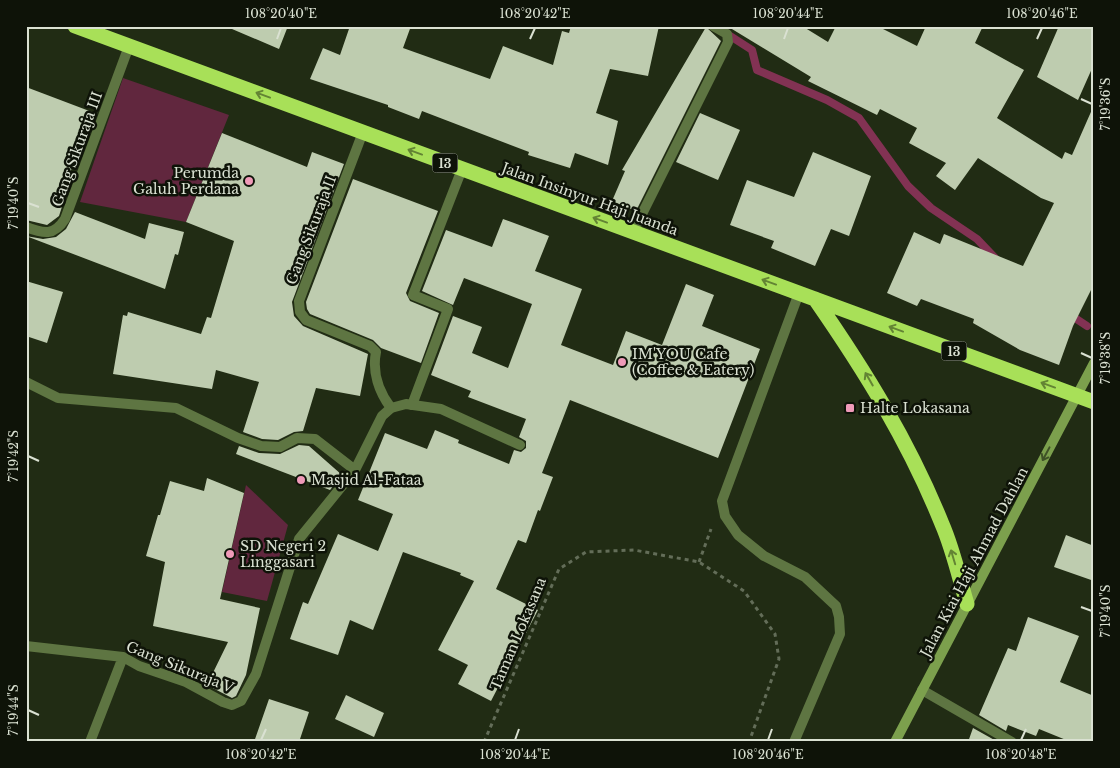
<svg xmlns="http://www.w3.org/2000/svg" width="1120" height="768" font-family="'Libre Baskerville',serif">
  <rect width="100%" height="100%" fill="#212c14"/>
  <path fill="#61273e" d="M123,78L229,115L186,222L80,202Z
    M246,485L288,525L267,601L222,592Z"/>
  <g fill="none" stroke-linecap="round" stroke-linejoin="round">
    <path stroke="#823253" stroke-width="8" d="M724,32L752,50L757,70L827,100L859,118L908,186L931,208L977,239L996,259
      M1069,314L1087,326"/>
  </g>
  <path fill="#beccaf" d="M225,26H288L279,49Z
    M350,26H411L403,48L490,79L503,46L553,65L562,31L569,33L571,26H659L648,76L610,69L596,113L618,121L608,165L575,153L570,168L528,155L529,152L422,111L419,119L388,107V105L310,79L323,48L340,55Z
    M727,26H802L828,42L836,26H877L917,46L926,26H983L975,43L1024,70L997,118L1062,159L1065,152L1072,155L1094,105V284L1073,326L1059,365L1020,350L973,323L974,319L921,299L917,306L887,293L914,232L940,244L944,234L1023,266L1054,203L1041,198L978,158L955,190L936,176L946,163L909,143L917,128L880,109L877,115L808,81L811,77Z
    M1059,26H1094V64L1078,100L1037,77Z
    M706,27L721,41L636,211L612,201L625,171L622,170Z
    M26,87L92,112L66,184L69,185L59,216L47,225L26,220Z
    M700,113L740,130L718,180L676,162Z
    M222,133L307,167L312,152L344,164L292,302L294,316L303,326L368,354L360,396L316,388L303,431L294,432L278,440L262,439L243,432L259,382L216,370L212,389L113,374L123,315L127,316L128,312L201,334L207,317L211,318L234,241L186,222Z
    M813,152L871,176L849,236L831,229L815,266L771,248L774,241L730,225L747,180L794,197Z
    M353,179L438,211L406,293L410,301L439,313L421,363L381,348L373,340L310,314L307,309L306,302Z
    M75,212L145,239L149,223L184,232L178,255L175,254L165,289L26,236L43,239L56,237L66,229Z
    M503,219L549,236L535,271L582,289L561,345L613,365L626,331L662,345L686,284L714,295L702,326L760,349L718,458L570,400L542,473L553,477L540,511L538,510L526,543L518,540L496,589L538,610L491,701L458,684L468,665L438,650L474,581L460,575L461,573L403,552L373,630L350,620L338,655L290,639L303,602L308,604L338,534L378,551L393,514L358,500L385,433L427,449L435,430L459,440L458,443L509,464L514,450L521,452L526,448V441L519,437L526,419L468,397L471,391L431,375L453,316L482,327L472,353L508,368L532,304L464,278L453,305L422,291L446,230L492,247Z
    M26,281L63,292L47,343L26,336Z
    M299,445L309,446L342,475L330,490L236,454L239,446L259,453L280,454Z
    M207,478L244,493L220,599L260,608L246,675L236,696L232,698L207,685L228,642L153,626L165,562L146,556L158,515H160L170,481L204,491Z
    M1066,535L1094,546V581L1054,567Z
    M1028,617L1079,636L1060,682L1094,696V742H1071L1039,729L1036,736L1008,725L1006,731L979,715L1008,648L1016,651Z
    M346,695L384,713L374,737L335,719Z
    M269,699L309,712L299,742H254Z
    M973,728L998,742H968Z"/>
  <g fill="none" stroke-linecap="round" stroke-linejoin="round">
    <path stroke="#636d58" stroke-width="3" stroke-dasharray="4 4" stroke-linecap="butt" d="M699,562L711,529
      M484,742L559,569L586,552L634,550L699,562L744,591L775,634L779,659L749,742"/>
    <path stroke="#5e7542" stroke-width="10" d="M363,132L299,301L300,312L306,320L370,346L376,352C372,372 379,392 391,408
      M26,227C44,234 54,236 65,219L129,46
      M26,382L58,398L176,408L238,438L261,446L280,447L297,438L315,439L355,470
      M412,405L448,309L413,295L462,169
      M794,742L840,634L839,617L836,606L805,577L764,556L738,535L725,516L722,501L799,293"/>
    <path stroke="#5e7542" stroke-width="10" d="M633,232L728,42L727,34L713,26
      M26,646L123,657L139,666L186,682L223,702L232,705L241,701L256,674L299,539L355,470L382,416L391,408L406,404L441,409L520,445
      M922,690L1012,742
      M90,742L123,657"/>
    <path stroke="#7ca04d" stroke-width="10" d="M895,742L1094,363"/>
    <path stroke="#a8e058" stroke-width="15" d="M75,26L1094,402
      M815,299C865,371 909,442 942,524C953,549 959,577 967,604"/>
  </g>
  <defs><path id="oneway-shaft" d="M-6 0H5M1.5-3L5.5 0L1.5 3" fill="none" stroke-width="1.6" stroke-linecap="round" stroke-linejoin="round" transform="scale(1.25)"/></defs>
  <g stroke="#638434">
    <use href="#oneway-shaft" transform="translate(263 95) rotate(-160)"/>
    <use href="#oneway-shaft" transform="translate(415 152) rotate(-160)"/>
    <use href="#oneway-shaft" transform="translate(600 220) rotate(-160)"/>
    <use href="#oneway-shaft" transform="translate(769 282) rotate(-160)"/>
    <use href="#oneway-shaft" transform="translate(896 329) rotate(-160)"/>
    <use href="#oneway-shaft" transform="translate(869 379) rotate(-120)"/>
    <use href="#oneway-shaft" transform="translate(1048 385) rotate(-160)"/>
    <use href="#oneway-shaft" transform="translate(953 557) rotate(-107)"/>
  </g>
  <use stroke="#3f5227" href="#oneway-shaft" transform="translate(1046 454) rotate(118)"/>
  <path fill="none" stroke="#dae1d2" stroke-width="2" d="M277,39L281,28M530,39L535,28M784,39L788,28M1037,39L1042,28M1081,99L1092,104M28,203L39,207M1081,353L1092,358M28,456L39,461M1081,607L1092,611M28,710L39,715M261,740L266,729M515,740L519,729M768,740L772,729M1021,740L1026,729"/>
  <g fill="#ef9ab8" stroke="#0e1308" stroke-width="2">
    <circle cx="249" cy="181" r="5"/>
    <circle cx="622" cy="362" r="5"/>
    <rect x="845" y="403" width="10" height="10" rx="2.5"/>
    <circle cx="301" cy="480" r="5"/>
    <circle cx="230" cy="554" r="5"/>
  </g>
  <g text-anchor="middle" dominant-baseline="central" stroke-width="5" stroke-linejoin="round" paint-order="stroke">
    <g fill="#0e1308" stroke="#9da395" stroke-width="1">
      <rect x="432.5" y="153.5" width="25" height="19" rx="4"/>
      <rect x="941.5" y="341.5" width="25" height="19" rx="4"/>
    </g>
    <g font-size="12" font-weight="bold" fill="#dae1d2">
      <text x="445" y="163">13</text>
      <text x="954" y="351">13</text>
    </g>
    <g font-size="14" fill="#dae1d2" stroke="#0e1308">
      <text transform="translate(77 149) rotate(-70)">Gang Sikuraja III</text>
      <text transform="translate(590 199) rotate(20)">Jalan Insinyur Haji Juanda</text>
      <text transform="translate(311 230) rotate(-69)">Gang Sikuraja II</text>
      <text transform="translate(974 562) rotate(-62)">Jalan Kiai Haji Ahmad Dahlan</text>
      <text transform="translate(518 634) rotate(-67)">Taman Lokasana</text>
      <text transform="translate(180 667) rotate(22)">Gang Sikuraja V</text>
    </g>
    <g font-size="14" fill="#dae1d2" stroke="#0e1308" text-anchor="start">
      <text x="239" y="173" text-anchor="end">Perumda<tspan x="239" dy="16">Galuh Perdana</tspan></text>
      <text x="632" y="354">IM'YOU Cafe<tspan x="632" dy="16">(Coffee &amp; Eatery)</tspan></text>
      <text x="860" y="408">Halte Lokasana</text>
      <text x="311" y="480">Masjid Al-Fataa</text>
      <text x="240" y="546">SD Negeri 2<tspan x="240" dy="16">Linggasari</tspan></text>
    </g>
  </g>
  <rect width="1120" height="768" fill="none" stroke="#0e1308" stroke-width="55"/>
  <rect x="28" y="28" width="1064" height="712" fill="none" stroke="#dae1d2" stroke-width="2"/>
  <g font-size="12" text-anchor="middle" fill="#dae1d2">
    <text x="281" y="18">108°20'40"E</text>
    <text x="535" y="18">108°20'42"E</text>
    <text x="788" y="18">108°20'44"E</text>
    <text x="1042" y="18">108°20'46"E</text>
    <text transform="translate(1106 104) rotate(-90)" y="4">7°19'36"S</text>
    <text transform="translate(14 203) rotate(-90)" y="4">7°19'40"S</text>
    <text transform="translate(1106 358) rotate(-90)" y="4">7°19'38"S</text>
    <text transform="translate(14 456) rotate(-90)" y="4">7°19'42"S</text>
    <text transform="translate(1106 611) rotate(-90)" y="4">7°19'40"S</text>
    <text transform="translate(14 710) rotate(-90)" y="4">7°19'44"S</text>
    <text x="261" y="759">108°20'42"E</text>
    <text x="515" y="759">108°20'44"E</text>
    <text x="768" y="759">108°20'46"E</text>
    <text x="1021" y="759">108°20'48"E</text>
  </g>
</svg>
